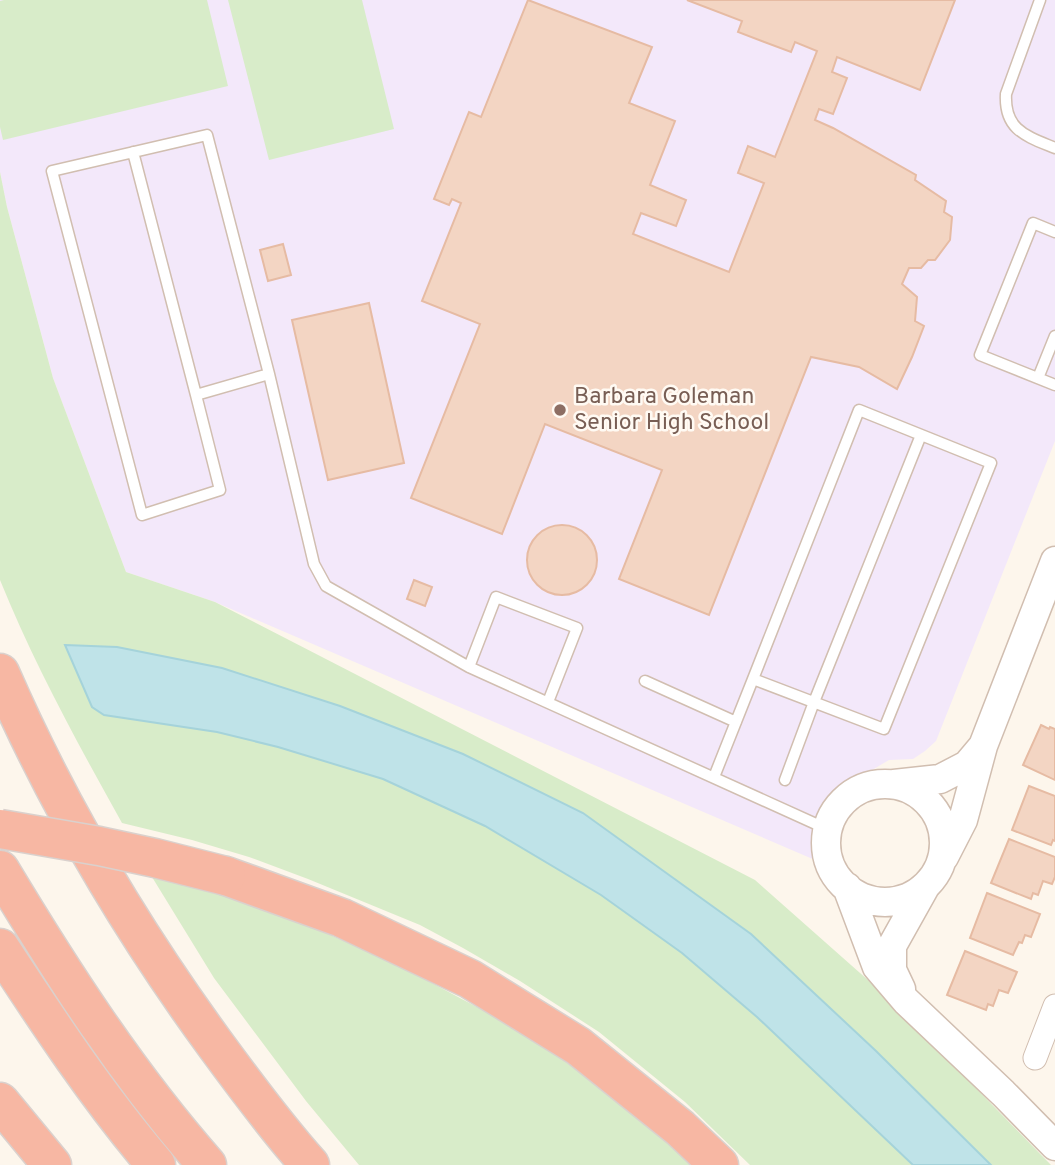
<svg xmlns="http://www.w3.org/2000/svg" width="1055" height="1165" font-family="Overpass,sans-serif">
  <rect width="100%" height="100%" fill="#fdf6ec"/>
  <path fill="#f3e8fa" d="M0,0H1055V441L936,741L925,751L913,759L889,760L845,786L817,819L815,860L215,602L126,572L53,378L7,207L0,172Z"/>
  <path fill="#d8ecc9" d="M4,0H207L228,86L3,140L0,127V1Z
    M228,0H362L394,129L269,160Z
    M0,172L7,207L53,378L126,572L215,602L755,880L886,996L1051,1165H991L876,1051L751,934L583,813L463,754L340,706L222,668L65,645L92,707L104,715L217,732L278,747L383,779L485,826L601,895L682,953L757,1017L913,1165H750L685,1102L599,1032L520,981L463,948L420,925L308,879L249,857L192,840L122,823C78,744 34,664 0,580Z
    M152,877L224,896L285,915L398,965L490,1014L559,1057L620,1103L697,1165H359L306,1101L214,978Z"/>
  <path fill="#bfe3e8" stroke="#a5d3da" stroke-width="2" d="M65,645L117,647L222,668L340,706L463,754L583,813L751,934L876,1051L991,1165H913L757,1017L682,953L601,895L485,826L383,779L278,747L217,732L104,715L92,707Z"/>
  <path fill="#f3d5c3" stroke="#e6bba3" stroke-width="2" d="M528,0L652,47L629,103L675,121L650,185L686,200L676,226L641,213L633,234L729,272L764,183L738,173L748,146L775,157L817,51L795,42L791,52L738,32L742,21L687,0H955L920,90L837,57L832,72L847,78L833,114L819,109L815,120L833,128L916,175L915,180L946,201L944,212L952,217L950,240L935,260H928L921,268H909L902,284L917,297L915,321L924,326L912,357L897,389L859,367L811,357L709,615L619,579L662,470L545,424L502,534L411,498L480,324L422,301L461,203L452,199L449,205L434,199L469,112L481,117Z
    M283,244L291,275L268,281L260,250Z
    M369,303L404,463L328,480L292,320Z
    M527 560a35 35 0 1 1 70 0a35 35 0 1 1-70 0Z
    M414,580L432,587L425,606L407,599Z
    M1041,725L1049,729L1050,727L1055,729V780L1023,765Z
    M1029,786L1055,796V841L1053,840L1051,845L1012,830Z
    M1009,839L1055,857V877L1052,884L1043,881L1038,895L1033,893L1031,899L991,883Z
    M987,893L1040,914L1031,937L1025,935L1022,943L1019,942L1013,955L970,938Z
    M965,951L1017,972L1008,993L999,990L993,1006L988,1004L986,1010L947,995Z"/>
  <g fill="none" stroke-linecap="round" stroke-linejoin="round">
    <defs>
      <path id="service" d="M1040,0L1006,94C1004,130 1026,136 1055,148
        M133,152L196,395
        M1055,232L1033,223L980,355L1055,385
        M269,374L196,395L220,490L142,515L52,171L207,135L269,374L314,564L326,586L469,667L827,829
        M1038,378L1055,336
        M469,667L496,597L577,628L548,702
        M645,681L736,722
        M714,777L753,679L859,410L991,463L884,729L753,679
        M785,780L814,702L921,435"/>
      <path id="minor" d="M1035,1058L1055,1006"/>
      <path id="tertiary" d="M894,784L940,779L967,765L983,746
        M826 843a59 59 0 1 1 118 0a59 59 0 1 1-118 0Z
        M944,857L963,820L983,746L1055,561
        M847,887L877,967L906,1001L1003,1093L1055,1146
        M901,989L892,970V946L925,887"/>
      <path id="motorway" d="M0,673C57,804 131,929 215,1044C245,1085 276,1127 310,1165
        M0,870C62,973 127,1074 207,1165
        M226,876L342,918L470,979L578,1046L680,1128L719,1165
        M0,948C49,1023 98,1097 156,1165
        M0,1102L52,1165"/>
    </defs>
    <use href="#service" stroke="#d1beb0" stroke-width="13"/>
    <use href="#minor" stroke="#d1beb0" stroke-width="25"/>
    <use href="#tertiary" stroke="#d1beb0" stroke-width="31"/>
    <use href="#motorway" stroke="#dad1cd" stroke-width="41"/>
    <use href="#service" stroke="#fff" stroke-width="10"/>
    <use href="#minor" stroke="#fff" stroke-width="23"/>
    <use href="#tertiary" stroke="#fff" stroke-width="28"/>
    <use href="#motorway" stroke="#f7b7a3" stroke-width="38"/>
    <defs>
      <path id="motorway-bridge" d="M0,829L99,846L155,858L226,876"/>
    </defs>
    <use href="#motorway-bridge" stroke="#dad1cd" stroke-width="41" stroke-linecap="butt"/>
    <use href="#motorway-bridge" stroke="#f7b7a3" stroke-width="38"/>
  </g>
  <circle fill="#8d6e63" stroke="#fffaf3" stroke-width="2.5" cx="560" cy="410" r="7"/>
  <g text-anchor="middle" dominant-baseline="central" stroke-width="5" stroke-linejoin="round" paint-order="stroke">
    <g font-size="23" fill="#785e54" stroke="#fffaf3" text-anchor="start">
      <text x="574" y="397">Barbara Goleman<tspan x="574" dy="26">Senior High School</tspan></text>
    </g>
  </g>
</svg>
